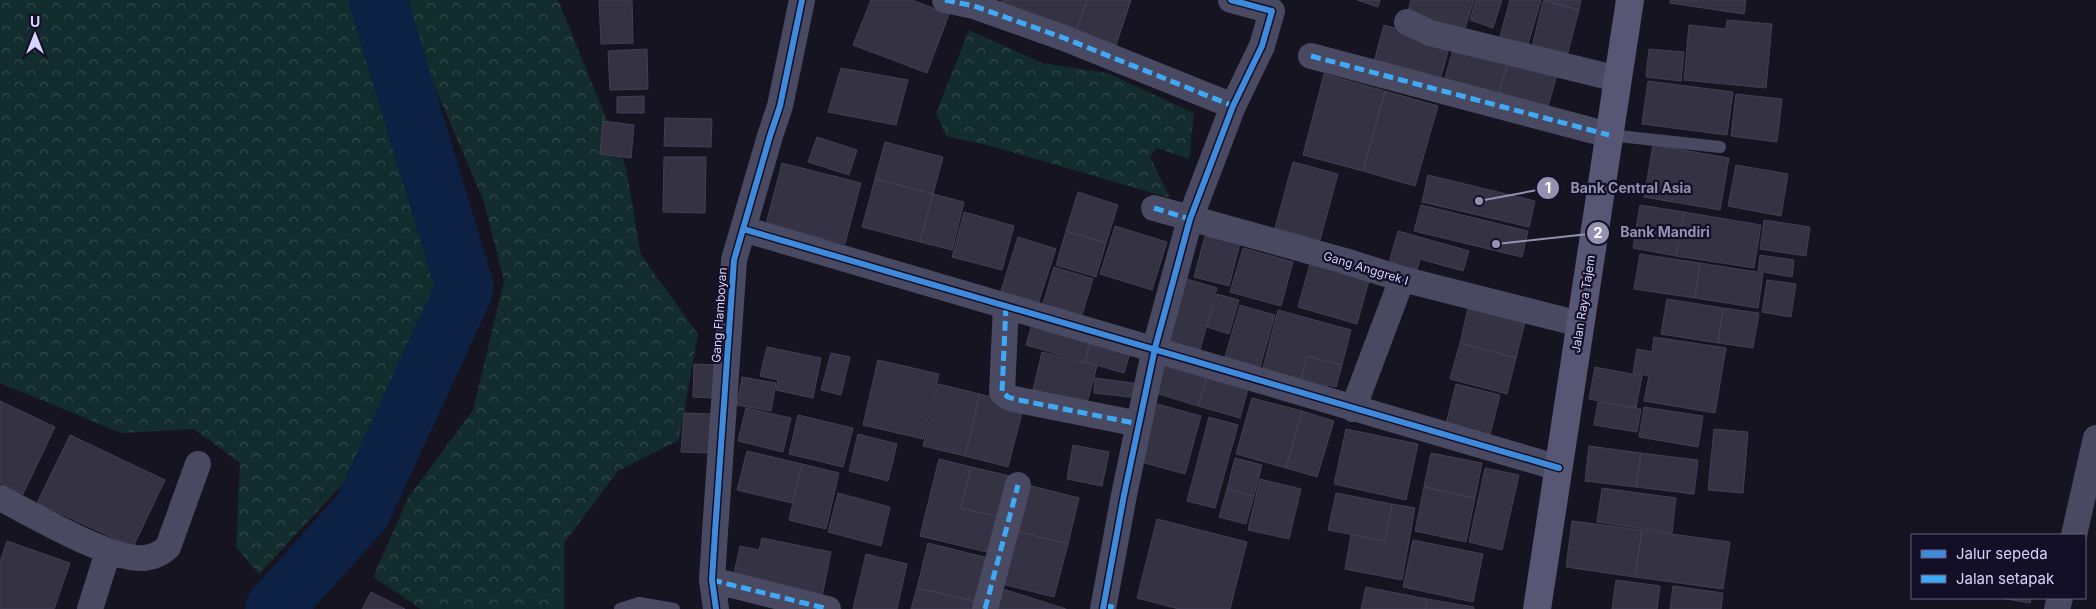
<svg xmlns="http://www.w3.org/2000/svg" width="2096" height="609" font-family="Inter,sans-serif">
  <defs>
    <pattern id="park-crowns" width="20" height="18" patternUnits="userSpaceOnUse" patternTransform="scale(1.25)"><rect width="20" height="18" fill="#132c2d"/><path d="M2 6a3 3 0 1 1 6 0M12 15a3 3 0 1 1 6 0" fill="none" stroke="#354a4c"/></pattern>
  </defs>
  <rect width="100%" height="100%" fill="#161421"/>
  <path fill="url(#park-crowns)" d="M0,0H355L389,137L435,285L355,471L259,574L236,547L240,463L194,429L121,433L0,383Z
    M409,0H558L626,167L641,255L698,334L679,440L618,471L564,543V609H421L373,577L408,498L473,410L504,281L484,202L419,50Z
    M969,30L1042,63L1107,73L1194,113L1189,159L1157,148L1150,157L1170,198L991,146L946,136L936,113Z"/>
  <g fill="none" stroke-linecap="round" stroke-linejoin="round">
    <path stroke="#0d2144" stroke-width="58" d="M274,609L362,511L465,288L378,0"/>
  </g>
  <path fill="#343243" stroke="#433f54" d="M599,0H632L633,43L601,44Z
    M871,0H912L949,14L927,73L853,45Z
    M1002,0H1087L1076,32L1000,6Z
    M1087,0H1131L1116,45L1076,32Z
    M1357,0H1380L1378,7Z
    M1411,0H1474L1464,32L1407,15Z
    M1476,0H1502L1493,28L1470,20Z
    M1510,0H1541L1527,48L1499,40Z
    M1544,0H1581L1579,10Z
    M1670,0H1746L1744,14L1670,3Z
    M1543,1L1579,10L1567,56L1532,47Z
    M1727,20L1772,24L1766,88L1684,80L1689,25L1726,29Z
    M1384,25L1450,44L1438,88L1372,69Z
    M1454,46L1508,61L1496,104L1442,88Z
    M647,49L648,89L610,90L608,51Z
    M1649,49L1684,52L1681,81L1646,77Z
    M1508,61L1557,75L1545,117L1496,104Z
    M841,68L908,80L896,125L828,112Z
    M1324,74L1385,91L1363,171L1303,155Z
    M1648,81L1733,92L1727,135L1642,124Z
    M1385,91L1438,106L1415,186L1363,171Z
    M1736,94L1782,99L1777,142L1731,136Z
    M644,96V113H617V97Z
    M665,118L712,119L711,147L664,146Z
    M603,121L634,125L631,158L600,154Z
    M817,137L857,150L849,175L808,162Z
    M885,142L943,157L933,194L875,179Z
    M1653,145L1729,158L1720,210L1644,197Z
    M664,157H706L705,213L663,212Z
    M1293,162L1338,174L1320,240L1275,228Z
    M782,163L861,183L845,244L766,224Z
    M1736,165L1788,174L1781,216L1728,206Z
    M1428,175L1535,201L1529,227L1422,202Z
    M875,179L933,194L920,242L862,227Z
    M1078,192L1118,205L1106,243L1066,231Z
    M933,194L964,202L952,250L920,242Z
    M1421,205L1528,231L1522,257L1414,231Z
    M1640,205L1684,212L1676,256L1633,248Z
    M964,212L1014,226L1002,270L952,257Z
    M1684,212L1761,225L1754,268L1676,256Z
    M1764,220L1810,227L1806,256L1760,249Z
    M1115,226L1167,242L1152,290L1100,274Z
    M1066,231L1106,243L1096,277L1056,265Z
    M1398,231L1469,251L1463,271L1420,259L1415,277L1387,270Z
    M1205,236L1240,244L1229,286L1194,277Z
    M1018,237L1056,249L1037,307L1000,294Z
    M1243,248L1293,262L1281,306L1230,292Z
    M1640,254L1700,263L1695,298L1634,289Z
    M1760,255L1794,260L1792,277L1758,271Z
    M1311,260L1370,277L1357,324L1298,307Z
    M1700,263L1763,273L1758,308L1695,298Z
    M1054,267L1093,279L1081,318L1042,307Z
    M1180,277L1217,288L1199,353L1162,342Z
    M1767,280L1796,284L1791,317L1762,312Z
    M1217,294L1239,300L1229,334L1207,327Z
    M1667,299L1723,308L1718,343L1661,334Z
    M1240,305L1275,315L1260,367L1225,357Z
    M1468,308L1525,322L1516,358L1460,343Z
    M1723,308L1759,313L1753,348L1718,343Z
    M1278,310L1351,330L1342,365L1307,356L1299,385L1261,375Z
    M1032,324L1090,341L1085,362L1026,345Z
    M1654,337L1726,348L1715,413L1644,401L1649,376L1633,373L1637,349L1652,352Z
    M1090,341L1130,353L1124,373L1085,362Z
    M1460,343L1516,358L1507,394L1450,379Z
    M767,347L821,358L813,398L776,390L778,380L760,376Z
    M1042,352L1097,366L1087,403L1033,390Z
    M831,353L850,357L841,395L821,390Z
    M1307,356L1342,365L1336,387L1327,385L1324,397L1299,385Z
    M878,360L939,374L923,439L863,425Z
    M1162,360L1208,373L1198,406L1152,392Z
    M694,364L717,365L716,398L693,397Z
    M1595,367L1642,376L1636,408L1589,399Z
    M1208,373L1249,385L1240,418L1198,406Z
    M742,377L776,383L771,411L737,405Z
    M1095,378L1140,384L1138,398L1094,393Z
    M938,384L980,394L965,456L923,446Z
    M1456,384L1500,395L1488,443L1444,432Z
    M980,394L1024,405L1008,467L965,456Z
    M1252,398L1302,411L1286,468L1236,454Z
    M0,401L55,427L23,494L0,483Z
    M1150,402L1201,416L1185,474L1134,460Z
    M1598,402L1641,409L1637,432L1594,425Z
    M1644,407L1703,416L1698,447L1639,437Z
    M746,408L791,418L783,452L738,441Z
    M1302,411L1334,421L1317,477L1286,468Z
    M684,413L713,414L711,453L681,452Z
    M798,415L853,428L843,467L789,454Z
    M1209,417L1238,425L1215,508L1187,501Z
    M1346,429L1418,444L1406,500L1334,484Z
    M1714,429L1748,432L1743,493L1708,490Z
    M858,434L897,444L888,481L849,471Z
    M70,435L165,480L133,547L37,503Z
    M1073,445L1109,452L1102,486L1067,479Z
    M1589,446L1641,453L1636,487L1585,481Z
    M747,451L802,464L792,503L737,490Z
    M1431,453L1482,463L1475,498L1424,487Z
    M1641,453L1698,460L1694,494L1636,487Z
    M1235,458L1262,465L1254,496L1227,489Z
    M939,459L971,467L961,508L1004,518L995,554L920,536Z
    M802,464L839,473L826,529L789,520Z
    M971,467L1014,477L1004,518L961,508Z
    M1485,468L1519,475L1502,550L1469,542Z
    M1260,479L1301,489L1289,539L1248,530Z
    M1024,484L1079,498L1068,544L1012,530Z
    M1424,487L1475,498L1466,542L1415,531Z
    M1602,488L1676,498L1672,533L1597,522Z
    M1227,489L1254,496L1246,524L1219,517Z
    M838,493L890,507L881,546L828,532Z
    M1336,493L1392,504L1385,541L1328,530Z
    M1392,504L1415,508L1402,580L1345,569L1351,535L1385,541Z
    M1157,519L1247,542L1230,609H1179L1137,598Z
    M1572,521L1642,530L1635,577L1566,567Z
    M1012,530L1068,544L1054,597L998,583Z
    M1642,530L1730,542L1723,589L1635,577Z
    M762,538L831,552L821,602L732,583L740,546L759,550Z
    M1413,540L1483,554L1473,602L1403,587Z
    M7,541L70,563L54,609H0V562Z
    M928,543L988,558L978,602L917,588Z
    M866,554L907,564L897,609H853Z
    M1616,580L1660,586L1657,609H1612Z
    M1673,586L1723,593L1721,609H1670Z
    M1366,587L1427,599L1425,609H1361Z
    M917,588L978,602L976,609H911Z
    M1003,589L1066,609H997Z
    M371,592L405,609H362Z
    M2000,598H2031L2030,603Z
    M1427,599L1474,607V609H1425Z"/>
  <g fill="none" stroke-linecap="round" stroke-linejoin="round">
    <path stroke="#4a4962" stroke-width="12" d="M1609,135L1720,147
      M620,609L639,603L674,609"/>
    <path stroke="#4a4962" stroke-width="26" d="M945,0L974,6L1064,38L1233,106
      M1407,22L1430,33L1618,79
      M1311,56L1609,135
      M1154,208L1345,261L1402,279L1580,324
      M743,229L1559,468
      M1006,306L1002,392L1008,397L1014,399L1139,424
      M1353,409L1402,279
      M0,498C32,514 111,561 144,558C154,557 161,554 168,547L198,464
      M2074,535L2096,438
      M712,580L828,609
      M90,609L108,552
      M716,609L712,580L715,532L734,260L770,136L780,106L802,0
      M985,609L1018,485
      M1103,609L1124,495L1155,348L1190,219L1233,106L1262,46L1272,11L1231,0
      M2057,609L2060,598"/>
    <path stroke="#575674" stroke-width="28" d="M1537,609L1630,0"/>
    <path stroke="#3fa9f5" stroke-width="5" stroke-dasharray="10 5" stroke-linecap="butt" d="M945,0L974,6L1064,38L1233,106
      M1311,56L1609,135
      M1154,208L1190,219
      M1006,306L1002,392L1008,397L1014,399L1139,424
      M712,580L828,609
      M1104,605L1118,609
      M985,609L1018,485"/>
    <defs>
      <path id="cycleway" d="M743,229L1559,468
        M716,609L712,580L715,532L734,260L770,136L780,106L802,0
        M1103,609L1124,495L1155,348L1190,219L1233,106L1262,46L1272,11L1231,0"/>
    </defs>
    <use href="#cycleway" stroke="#130f26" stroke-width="9"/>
    <use href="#cycleway" stroke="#408adc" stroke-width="6"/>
  </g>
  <g text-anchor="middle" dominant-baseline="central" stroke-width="4.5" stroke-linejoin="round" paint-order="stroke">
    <g font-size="12" fill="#d9d4ff" stroke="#130f26">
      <text transform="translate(1366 268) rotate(17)">Gang Anggrek I</text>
      <text transform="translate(1583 304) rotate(-81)">Jalan Raya Tajem</text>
      <text transform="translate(719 315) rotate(-86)">Gang Flamboyan</text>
    </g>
  </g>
  <path fill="none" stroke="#9591b1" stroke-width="2" d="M1479 201L1548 188M1496 244L1598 233"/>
  <g fill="#9591b1" stroke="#130f26" stroke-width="2">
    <circle cx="1479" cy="201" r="5"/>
    <circle cx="1496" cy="244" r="5"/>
    <circle cx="1548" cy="188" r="12"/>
    <circle cx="1598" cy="233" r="12"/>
  </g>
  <g font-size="15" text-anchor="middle" font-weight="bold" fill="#fff">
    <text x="1548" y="193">1</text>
    <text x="1598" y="238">2</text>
  </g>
  <g font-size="14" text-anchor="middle" font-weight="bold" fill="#9591b1" stroke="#130f26" stroke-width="4.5" stroke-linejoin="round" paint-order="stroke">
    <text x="1631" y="193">Bank Central Asia</text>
    <text x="1665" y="237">Bank Mandiri</text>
  </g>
  <rect x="1911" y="534" width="175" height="65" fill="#130f26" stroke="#625e7d"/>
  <rect x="1921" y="550" width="25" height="8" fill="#408adc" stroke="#625e7d"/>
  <text x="1956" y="559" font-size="15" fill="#d9d4ff">Jalur sepeda</text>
  <rect x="1921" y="575" width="25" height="8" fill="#3fa9f5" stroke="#625e7d"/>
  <text x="1956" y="584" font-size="15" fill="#d9d4ff">Jalan setapak</text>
  <g transform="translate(35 35)" stroke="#130f26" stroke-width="4" paint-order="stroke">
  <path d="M0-4L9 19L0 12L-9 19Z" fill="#d9d4ff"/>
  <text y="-8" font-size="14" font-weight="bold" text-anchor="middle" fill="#d9d4ff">U</text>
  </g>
</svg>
